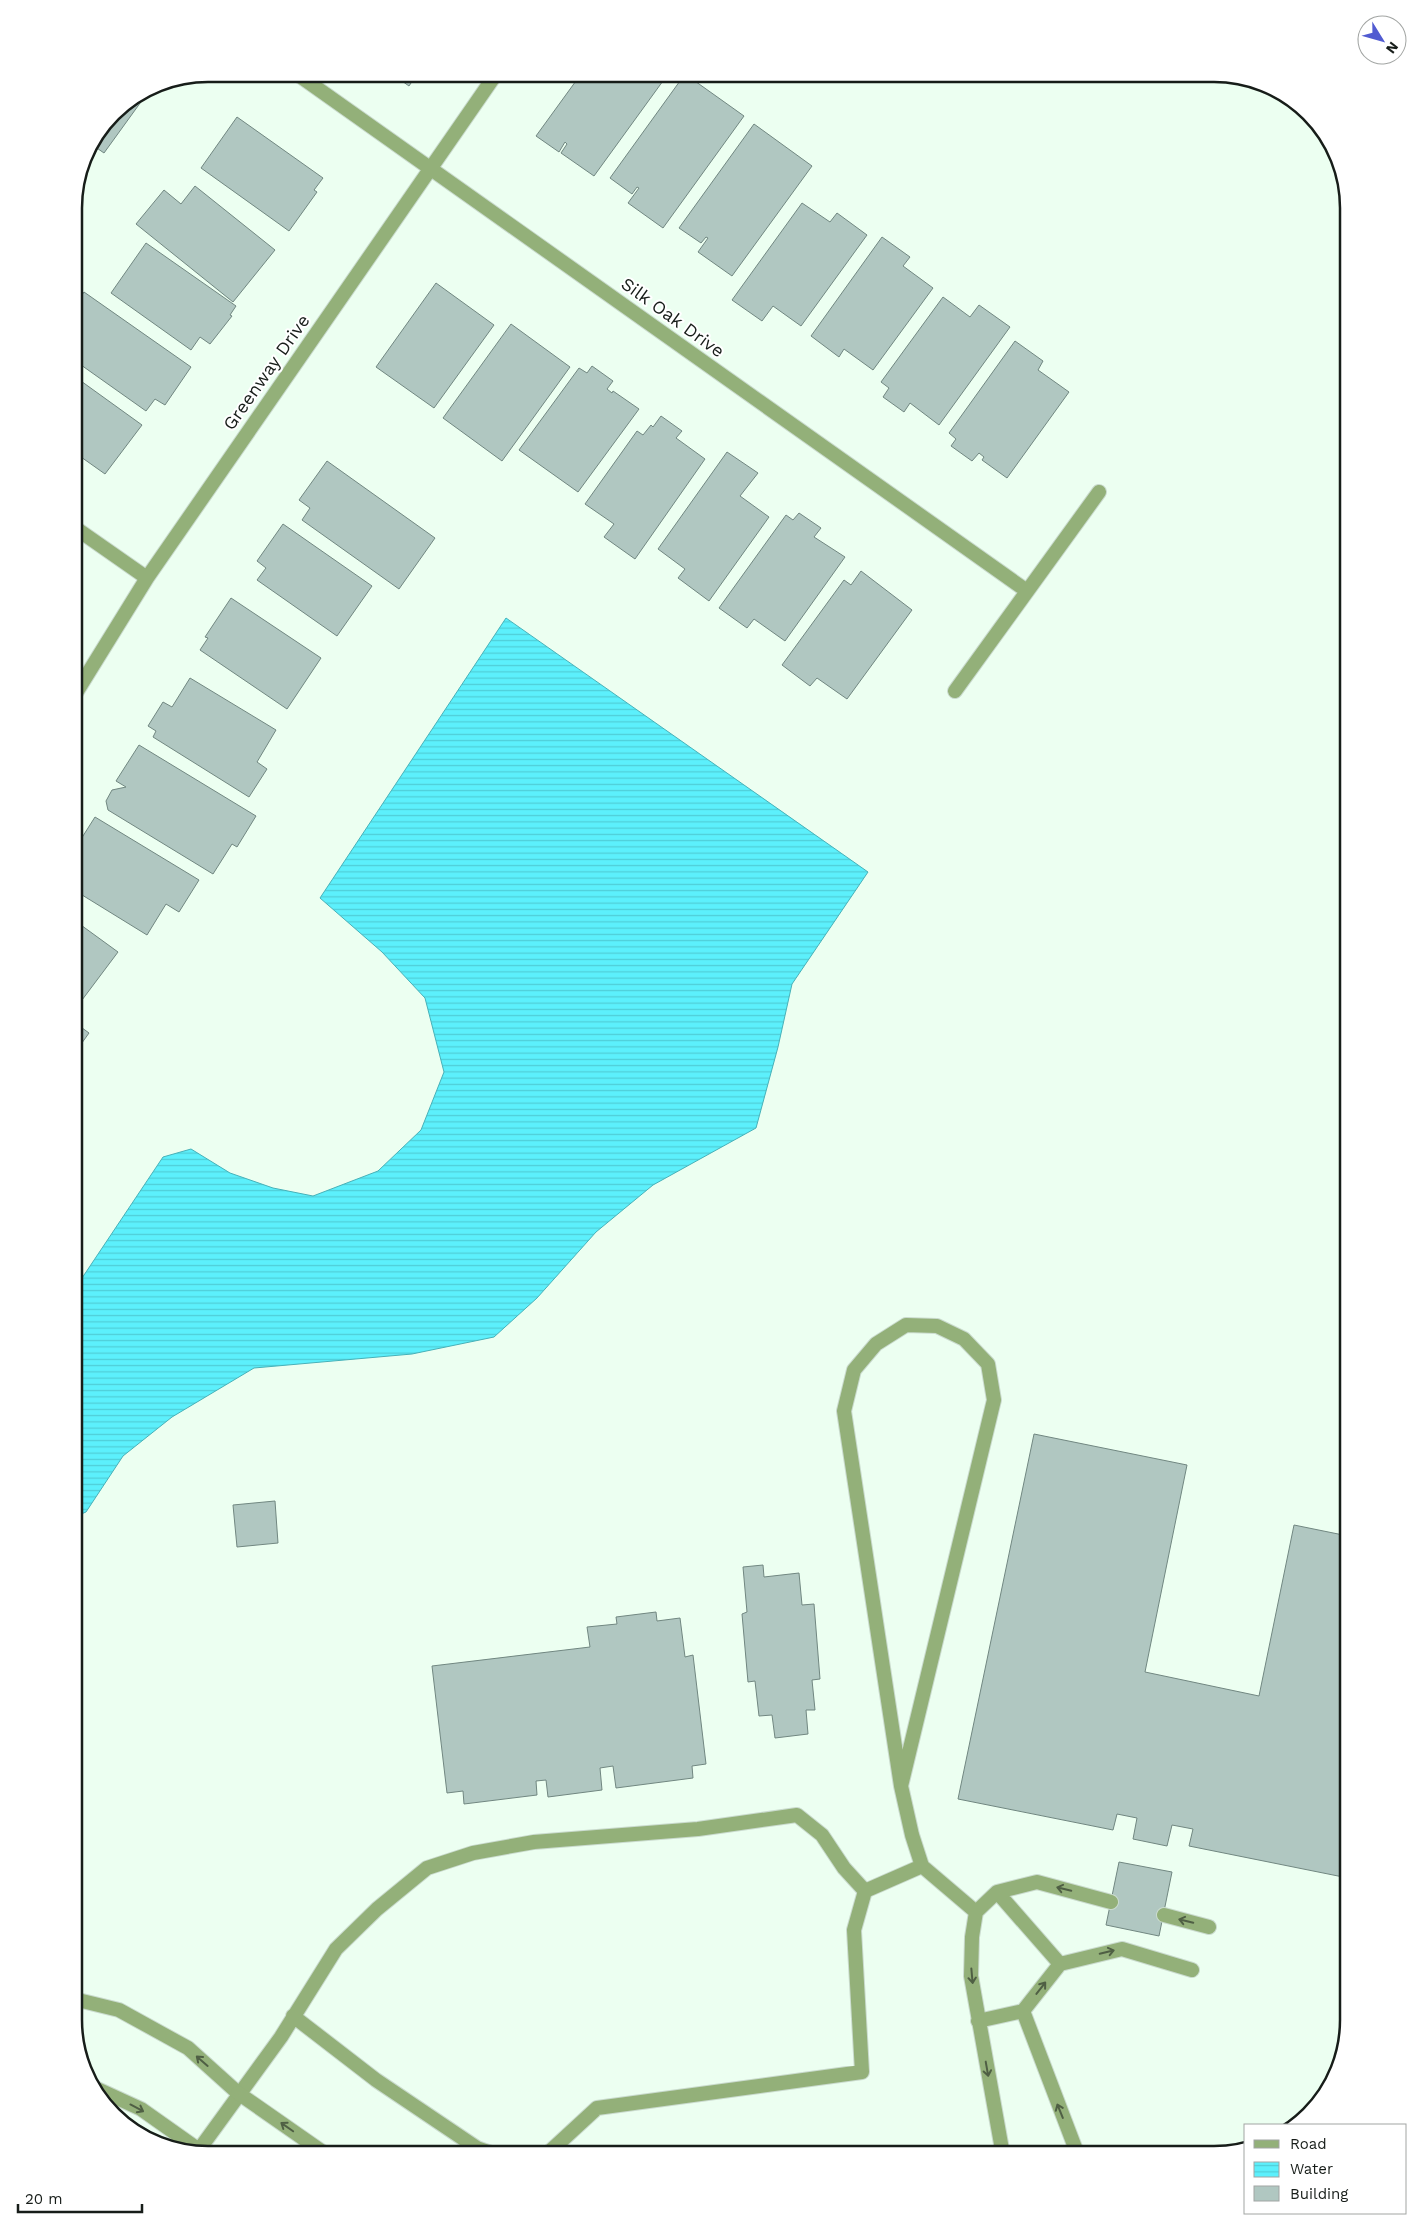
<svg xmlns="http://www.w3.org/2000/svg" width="1422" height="2229" font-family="'Work Sans',sans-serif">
  <defs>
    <pattern id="water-rules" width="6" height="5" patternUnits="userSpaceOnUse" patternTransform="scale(1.25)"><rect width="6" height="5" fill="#5cf0fc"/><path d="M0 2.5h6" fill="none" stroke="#4fcdd7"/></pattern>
  </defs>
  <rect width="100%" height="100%" fill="#ecfff1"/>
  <path fill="url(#water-rules)" stroke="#47b1b8" d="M506,618L868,872L792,984L778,1047L756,1128L653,1185L596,1232L537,1298L494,1337L412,1354L254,1368L172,1417L123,1456L86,1512L74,1517V1290L163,1157L191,1149L230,1173L273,1188L313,1196L378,1171L421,1130L444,1072L425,998L382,952L320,898Z"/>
  <path fill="#b0c7c1" stroke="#718781" d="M392,74H417L409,86Z
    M581,74H668L594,176L561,153L567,144L565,142L559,152L536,136Z
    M685,74L744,116L663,228L628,203L639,188L637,187L632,194L610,178Z
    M151,88L104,153L91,144L113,113Z
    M237,117L323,178L314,190L317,192L289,231L201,168Z
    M754,124L812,166L732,276L698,252L708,238L706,237L701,243L679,228Z
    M195,186L275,250L233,302L136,224L164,190L181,204Z
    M802,203L830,222L837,213L867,235L801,326L773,306L762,321L732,300Z
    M882,237L910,257L903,266L933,288L873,370L844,349L839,357L811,336Z
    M146,243L236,306L230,315L232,316L210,344L200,337L191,350L111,293Z
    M436,283L494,325L434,408L376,367Z
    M84,292L191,367L165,405L155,399L146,411L74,360V307Z
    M943,297L970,317L979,305L1010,327L939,425L910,403L904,412L883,397L889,388L881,382Z
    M511,324L570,367L502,461L443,418Z
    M1015,341L1043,361L1038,370L1069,392L1007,478L982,460L984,457L979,453L972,461L951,446L956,439L949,433Z
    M592,366L613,381L607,389L612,393L613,391L639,409L578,492L519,450L579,368L587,373Z
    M74,376L142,425L105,474L74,452Z
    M661,416L682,431L676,438L705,459L635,559L604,537L614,524L585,504L637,431L643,435L651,425L653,427Z
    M727,452L758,473L740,496L769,517L709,601L678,578L685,569L658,549Z
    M327,461L435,538L399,589L302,520L310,508L299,500Z
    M799,513L821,528L814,537L845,557L785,641L754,619L747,628L719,608L786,515L793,520Z
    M283,524L372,586L337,636L257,580L266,568L257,561Z
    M861,571L912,610L847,699L817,678L810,686L782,665L844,580L851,585Z
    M231,598L321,658L287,709L200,650L208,638L205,637Z
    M190,678L276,730L257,762L267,769L249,797L153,737L156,731L148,726L163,702L172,707Z
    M139,745L256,816L237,847L232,844L213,874L108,810L106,801L112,790L126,787L116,781Z
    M95,817L199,880L179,912L166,904L147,935L74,890V846L76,847Z
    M74,920L118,952L76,1008L74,1006Z
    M74,1022L89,1033L74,1054Z
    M1034,1434L1187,1465L1145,1672L1259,1696L1294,1525L1348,1536V1878L1189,1846L1193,1829L1172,1825L1167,1846L1133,1839L1137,1818L1117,1814L1113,1830L958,1799Z
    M275,1501L278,1543L237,1547L233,1505Z
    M763,1565L764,1577L799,1573L802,1605L814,1604L820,1679L812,1680L815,1710H806L808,1734L775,1738L772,1715L759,1716L755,1681L748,1682L742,1614L747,1612L743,1567Z
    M656,1612L657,1621L680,1618L685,1657L693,1655L706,1764L692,1766L693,1778L616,1788L613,1766L600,1768L602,1790L548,1797L546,1780L536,1781L537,1795L464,1804L463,1791L447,1793L432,1666L590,1647L587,1627L617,1624L616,1617Z
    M1119,1862L1172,1872L1159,1936L1106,1925Z"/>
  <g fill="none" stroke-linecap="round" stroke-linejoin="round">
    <defs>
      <path id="service" d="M901,1786L994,1400L988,1364L964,1339L937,1326L906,1325L876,1344L854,1370L844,1411L901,1786L912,1835L922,1866L976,1912
        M865,1891L922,1866
        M997,1892L1060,1964
        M1164,1915L1209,1927
        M1023,2011L1076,2150L1072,2155
        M293,2016L376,2080L477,2148L497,2155
        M978,2021L1023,2011L1060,1964L1122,1949L1192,1970
        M196,2154L281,2037L336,1949L377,1909L427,1868L473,1853L534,1842L698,1829L797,1815L822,1835L844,1868L865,1891
        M546,2155L597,2108L862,2072L854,1930L865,1891
        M1003,2155L971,1976L972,1937L976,1912L997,1892L1037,1882L1111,1902"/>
      <path id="minor" d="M297,74L1027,591
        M74,527L147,578
        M955,691L1099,492
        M74,696L147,578L496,74
        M74,1999L119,2010L188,2048L238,2093
        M93,2087L141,2109L199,2150"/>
      <path id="tertiary" d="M238,2093L327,2155
        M199,2150L206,2155"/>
    </defs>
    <use href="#service" stroke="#cadbce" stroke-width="16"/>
    <use href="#minor" stroke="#cadbce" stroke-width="16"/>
    <use href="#tertiary" stroke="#cadbce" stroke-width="16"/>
    <use href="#service" stroke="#93b079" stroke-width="14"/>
    <use href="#minor" stroke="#93b079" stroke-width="14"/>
    <use href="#tertiary" stroke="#93b079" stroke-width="14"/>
  </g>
  <defs><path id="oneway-shaft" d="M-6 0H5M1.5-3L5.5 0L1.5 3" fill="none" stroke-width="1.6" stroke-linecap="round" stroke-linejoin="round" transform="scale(1.25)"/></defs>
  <g stroke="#4f5f44">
    <use href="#oneway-shaft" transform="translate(1064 1889) rotate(-166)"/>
    <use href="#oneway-shaft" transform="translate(1186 1921) rotate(-166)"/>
    <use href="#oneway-shaft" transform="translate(1107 1952) rotate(-14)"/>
    <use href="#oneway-shaft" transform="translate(972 1976) rotate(85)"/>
    <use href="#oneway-shaft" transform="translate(1041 1988) rotate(-52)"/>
    <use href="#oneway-shaft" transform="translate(202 2061) rotate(-139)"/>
    <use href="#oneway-shaft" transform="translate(987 2069) rotate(80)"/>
    <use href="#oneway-shaft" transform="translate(137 2108) rotate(28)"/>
    <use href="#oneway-shaft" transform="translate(1060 2111) rotate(-112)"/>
    <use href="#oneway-shaft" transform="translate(287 2127) rotate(-145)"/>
  </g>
  <g text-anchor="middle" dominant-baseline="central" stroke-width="4" stroke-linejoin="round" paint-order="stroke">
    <g font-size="18" fill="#171d19" stroke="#fff">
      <text transform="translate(673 317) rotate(36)">Silk Oak Drive</text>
      <text transform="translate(266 372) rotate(-55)">Greenway Drive</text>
    </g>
  </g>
  <path d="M0 0H1422V2229H0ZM208 82H1214A126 126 0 0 1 1340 208V2020A126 126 0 0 1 1214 2146H208A126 126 0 0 1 82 2020V208A126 126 0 0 1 208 82Z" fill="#fff" fill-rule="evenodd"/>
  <path fill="none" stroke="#171d19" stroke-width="2.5" d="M208 82H1214A126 126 0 0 1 1340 208V2020A126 126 0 0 1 1214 2146H208A126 126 0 0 1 82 2020V208A126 126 0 0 1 208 82Z"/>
  <rect x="1244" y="2124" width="162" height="90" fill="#ffffff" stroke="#a2a5a3"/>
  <rect x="1254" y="2140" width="25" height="8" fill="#93b079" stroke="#a2a5a3"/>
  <text x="1290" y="2149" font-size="15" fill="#171d19">Road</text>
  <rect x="1254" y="2162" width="25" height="15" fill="url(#water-rules)" stroke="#a2a5a3"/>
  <text x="1290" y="2174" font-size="15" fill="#171d19">Water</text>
  <rect x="1254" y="2186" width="25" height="15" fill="#b0c7c1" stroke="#a2a5a3"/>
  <text x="1290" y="2199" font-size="15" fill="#171d19">Building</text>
  <g transform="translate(1382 40) rotate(127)"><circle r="24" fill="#ffffff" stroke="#a2a5a3"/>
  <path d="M0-4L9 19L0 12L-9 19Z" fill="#515bd1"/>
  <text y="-8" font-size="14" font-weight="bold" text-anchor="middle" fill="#171d19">N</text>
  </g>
  <path d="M18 2204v8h124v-8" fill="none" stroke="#171d19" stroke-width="2.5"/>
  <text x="25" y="2204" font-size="15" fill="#171d19" stroke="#ffffff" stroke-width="4" paint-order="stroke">20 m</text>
</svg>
